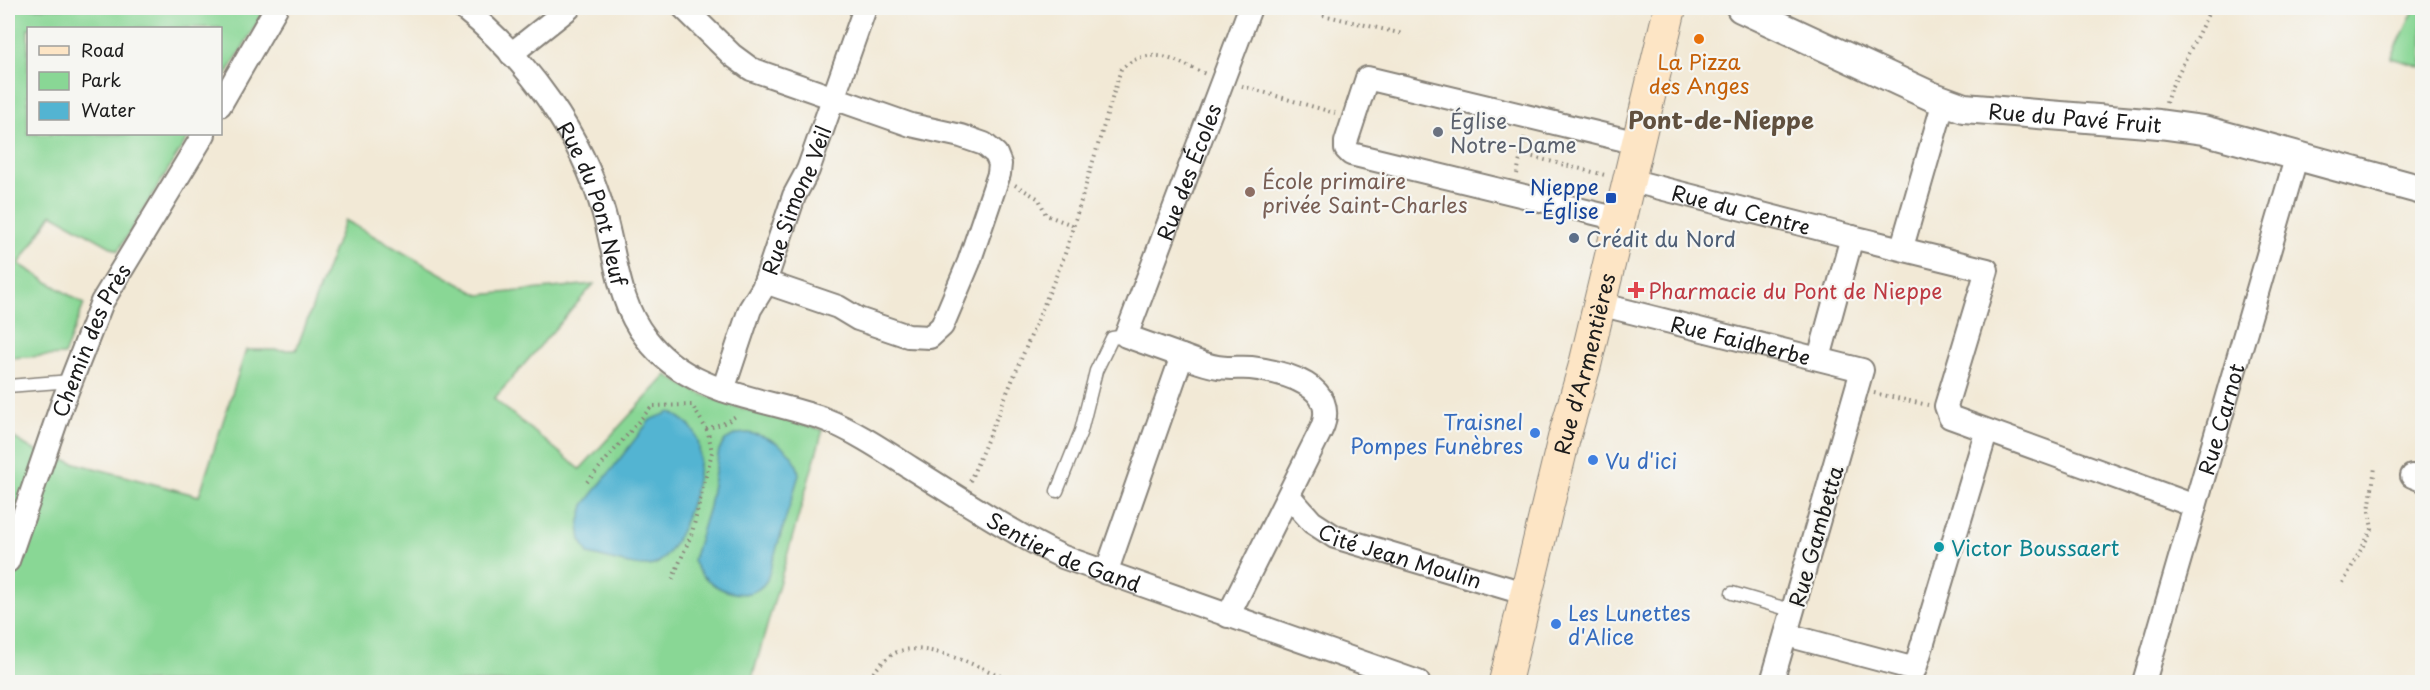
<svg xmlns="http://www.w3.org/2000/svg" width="2430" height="690" font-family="'Playpen Sans',sans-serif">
  <rect width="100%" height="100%" fill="#f6f6f2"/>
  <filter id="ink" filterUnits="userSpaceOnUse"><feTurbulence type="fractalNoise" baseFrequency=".0167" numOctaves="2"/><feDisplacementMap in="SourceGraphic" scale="12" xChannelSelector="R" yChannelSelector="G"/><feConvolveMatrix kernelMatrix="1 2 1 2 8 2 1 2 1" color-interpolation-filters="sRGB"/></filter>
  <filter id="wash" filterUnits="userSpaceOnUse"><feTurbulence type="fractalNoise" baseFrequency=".008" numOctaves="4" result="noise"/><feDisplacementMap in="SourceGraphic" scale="24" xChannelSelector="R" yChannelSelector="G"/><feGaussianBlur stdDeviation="1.35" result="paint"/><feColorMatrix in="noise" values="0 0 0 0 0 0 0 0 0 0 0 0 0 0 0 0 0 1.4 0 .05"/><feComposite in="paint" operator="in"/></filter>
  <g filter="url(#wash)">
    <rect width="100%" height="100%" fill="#f2e9d6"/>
    <path fill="#89d795" stroke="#527a58" stroke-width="1.5" d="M8,8H266L221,84L220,28H28V134H190L118,251L52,214L19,264L84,304L64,355L8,358Z
      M2415,8H2422V67L2391,58Z
      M345,220L479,295L594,284L494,399L580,469L667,375C712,406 770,415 823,430L751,682H8V434L32,449L53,457L199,496L246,350H296Z"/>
    <path fill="#53b4d2" stroke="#386877" stroke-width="1.5" d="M670,412C683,419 694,426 698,441C706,468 682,551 656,564C643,571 603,557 588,554L581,541L579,525L584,505L650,420Z
      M748,433C770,436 797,450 799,475L767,580C749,609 702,587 693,560L709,507L719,450L725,440L736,434Z"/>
  </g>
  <g filter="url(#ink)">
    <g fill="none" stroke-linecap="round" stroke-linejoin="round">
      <defs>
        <path id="service" d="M8,386L71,381
          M1057,491L1081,431L1096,371L1112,338L1126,336
          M1732,593L1794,611"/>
        <g id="minor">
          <path id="s1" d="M463,8C527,59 582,135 604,214C616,256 618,303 646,338C689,395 761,397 824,419C855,431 883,450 911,468C961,499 1010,532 1063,557L1418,682"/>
          <path d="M684,8L732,55L751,69L911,125L961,136L984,144L996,154L1000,164L999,174L969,262L942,326L930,337L908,336L858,319L838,307L765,282"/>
          <path d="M511,54L569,8"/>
          <path d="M220,105L276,8"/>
          <path id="s2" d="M1629,180L1852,237"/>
          <path d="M1619,219L1351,154L1346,149V142L1367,78L1638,143"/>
          <path d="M1902,247L1944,101"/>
          <path id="s3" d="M1599,304L1862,370L1772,682"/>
          <path d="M1182,356C1193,360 1205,365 1218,367C1229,369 1240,367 1251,368C1284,372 1341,386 1321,430L1228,616"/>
          <path d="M1819,358L1852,237L1987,270L1946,406L1950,417L2195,506"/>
          <path id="s4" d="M723,390L750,309L763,288L794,196L808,170L865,8"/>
          <path d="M2412,476L2422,480"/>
          <path id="s5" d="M1289,496L1312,522L1335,537L1527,594"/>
          <path id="s6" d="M8,561L62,404L102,302L204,134"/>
          <path id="s7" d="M1106,573L1182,356L1126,336L1250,8"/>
          <path d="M1787,635L1915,669L1986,433"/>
          <path id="s8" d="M2144,682L2297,155"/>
        </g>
        <g id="tertiary">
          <path id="s9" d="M1741,8L1931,96L1964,108L2159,124L2203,130L2422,190"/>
        </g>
        <g id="secondary">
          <path id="s10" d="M1505,682L1564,438L1585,365L1670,8"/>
        </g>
      </defs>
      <use href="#service" stroke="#878279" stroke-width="15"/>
      <use href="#minor" stroke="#878279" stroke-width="26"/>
      <use href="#tertiary" stroke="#878279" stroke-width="32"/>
      <use href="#secondary" stroke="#878279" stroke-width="34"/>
      <path stroke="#878279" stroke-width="4" stroke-dasharray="1.5 4.5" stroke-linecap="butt" d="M1323,15L1403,34
        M1242,86L1335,113
        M2166,103L2170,90L2211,8
        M1521,154L1605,175
        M1517,174L1525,135
        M1015,185L1039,199L1046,215L1072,225
        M1874,393L1928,405
        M706,429L727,422L737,415
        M970,481L1064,257L1121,69C1151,43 1174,61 1206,74
        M587,482L652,406L692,405L708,432L712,452L692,533L672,580
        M2343,583L2372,529L2369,511L2375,467
        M866,682C874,672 883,659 895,653C925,638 986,671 1015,682"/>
      <use href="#service" stroke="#fff" stroke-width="12"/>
      <use href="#minor" stroke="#fff" stroke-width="22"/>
      <use href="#tertiary" stroke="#fff" stroke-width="28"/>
      <use href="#secondary" stroke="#fde5c5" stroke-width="32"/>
    </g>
  </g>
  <circle fill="#e8710a" stroke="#f6f6f2" stroke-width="2" cx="1699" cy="39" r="6"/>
  <circle fill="#6b7280" stroke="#f6f6f2" stroke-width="2" cx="1438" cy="132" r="6"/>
  <circle fill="#8d6e63" stroke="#f6f6f2" stroke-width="2" cx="1250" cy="192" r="6"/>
  <rect fill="#1a4fb4" stroke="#f6f6f2" stroke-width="2" x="1605" y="192" width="12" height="12" rx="3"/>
  <circle fill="#5c6f8a" stroke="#f6f6f2" stroke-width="2" cx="1574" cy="238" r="6"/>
  <path fill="#e0444e" stroke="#f6f6f2" stroke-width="2" d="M1633 281h6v6h6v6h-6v6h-6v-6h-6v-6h6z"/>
  <g fill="#3f7fe0" stroke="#f6f6f2" stroke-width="2">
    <circle cx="1535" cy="433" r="6"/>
    <circle cx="1593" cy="460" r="6"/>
    <circle cx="1556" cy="624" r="6"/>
  </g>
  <circle fill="#0f9aa8" stroke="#f6f6f2" stroke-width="2" cx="1939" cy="547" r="6"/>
  <g text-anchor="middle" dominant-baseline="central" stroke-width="4.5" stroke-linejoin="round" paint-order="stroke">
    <g font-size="21" fill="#c56008" stroke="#f6f6f2">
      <text x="1699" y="61">La Pizza<tspan x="1699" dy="24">des Anges</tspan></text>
    </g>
    <g font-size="21" fill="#1c1c1c" stroke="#f6f6f2">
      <text stroke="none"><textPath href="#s9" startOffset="356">Rue du Pavé Fruit</textPath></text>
      <text stroke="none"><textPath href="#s7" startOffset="465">Rue des Écoles</textPath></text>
      <text stroke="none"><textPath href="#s4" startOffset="204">Rue Simone Veil</textPath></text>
      <text stroke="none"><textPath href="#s1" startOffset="240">Rue du Pont Neuf</textPath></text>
      <text stroke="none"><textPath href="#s2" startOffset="116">Rue du Centre</textPath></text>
      <text stroke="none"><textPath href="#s3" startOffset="146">Rue Faidherbe</textPath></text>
      <text stroke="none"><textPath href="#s6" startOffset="236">Chemin des Près</textPath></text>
      <text stroke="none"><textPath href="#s10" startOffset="328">Rue d'Armentières</textPath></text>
      <text stroke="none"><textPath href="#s8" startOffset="274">Rue Carnot</textPath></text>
      <text transform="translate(1815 536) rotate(-74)">Rue Gambetta</text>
      <text stroke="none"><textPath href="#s1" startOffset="860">Sentier de Gand</textPath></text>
      <text stroke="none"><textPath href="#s5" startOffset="130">Cité Jean Moulin</textPath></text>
    </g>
    <g font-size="21" fill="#5b616d" stroke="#f6f6f2" text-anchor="start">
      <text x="1450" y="120">Église<tspan x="1450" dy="24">Notre-Dame</tspan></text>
    </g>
    <g font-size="21" fill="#785e54" stroke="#f6f6f2" text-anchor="start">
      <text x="1262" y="180">École primaire<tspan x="1262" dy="24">privée Saint-Charles</tspan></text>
    </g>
    <g font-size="21" fill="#164399" stroke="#f6f6f2" text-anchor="end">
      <text x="1599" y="186">Nieppe<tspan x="1599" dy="24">– Église</tspan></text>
    </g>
    <g font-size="21" fill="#4e5e75" stroke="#f6f6f2" text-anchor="start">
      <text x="1586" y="238">Crédit du Nord</text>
    </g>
    <g font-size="21" fill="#be3a42" stroke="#f6f6f2" text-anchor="start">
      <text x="1648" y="290">Pharmacie du Pont de Nieppe</text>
    </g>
    <g font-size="21" fill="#366cbe" stroke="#f6f6f2" text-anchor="start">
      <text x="1523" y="421" text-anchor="end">Traisnel<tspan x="1523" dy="24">Pompes Funèbres</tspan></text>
      <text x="1605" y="460">Vu d'ici</text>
      <text x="1568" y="612">Les Lunettes<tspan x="1568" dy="24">d'Alice</tspan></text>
    </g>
    <g font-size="21" fill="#0d838f" stroke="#f6f6f2" text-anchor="start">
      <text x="1951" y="547">Victor Boussaert</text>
    </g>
    <g font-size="24" font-weight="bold" fill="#60503f" stroke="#f6f6f2">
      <text x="1721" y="119">Pont-de-Nieppe</text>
    </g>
  </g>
  <rect width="2430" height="690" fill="none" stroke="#f6f6f2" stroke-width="30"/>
  <rect x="27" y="27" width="195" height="108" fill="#f6f6f2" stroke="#9f9f9c" stroke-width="1.5"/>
  <rect x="39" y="46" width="30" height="9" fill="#fde5c5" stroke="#9f9f9c" stroke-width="1.5"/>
  <text x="81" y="57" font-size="18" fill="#1c1c1c">Road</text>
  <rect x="39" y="72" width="30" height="18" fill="#89d795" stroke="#9f9f9c" stroke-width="1.5"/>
  <text x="81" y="87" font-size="18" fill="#1c1c1c">Park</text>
  <rect x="39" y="102" width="30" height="18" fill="#53b4d2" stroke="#9f9f9c" stroke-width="1.5"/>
  <text x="81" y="117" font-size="18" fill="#1c1c1c">Water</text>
</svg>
